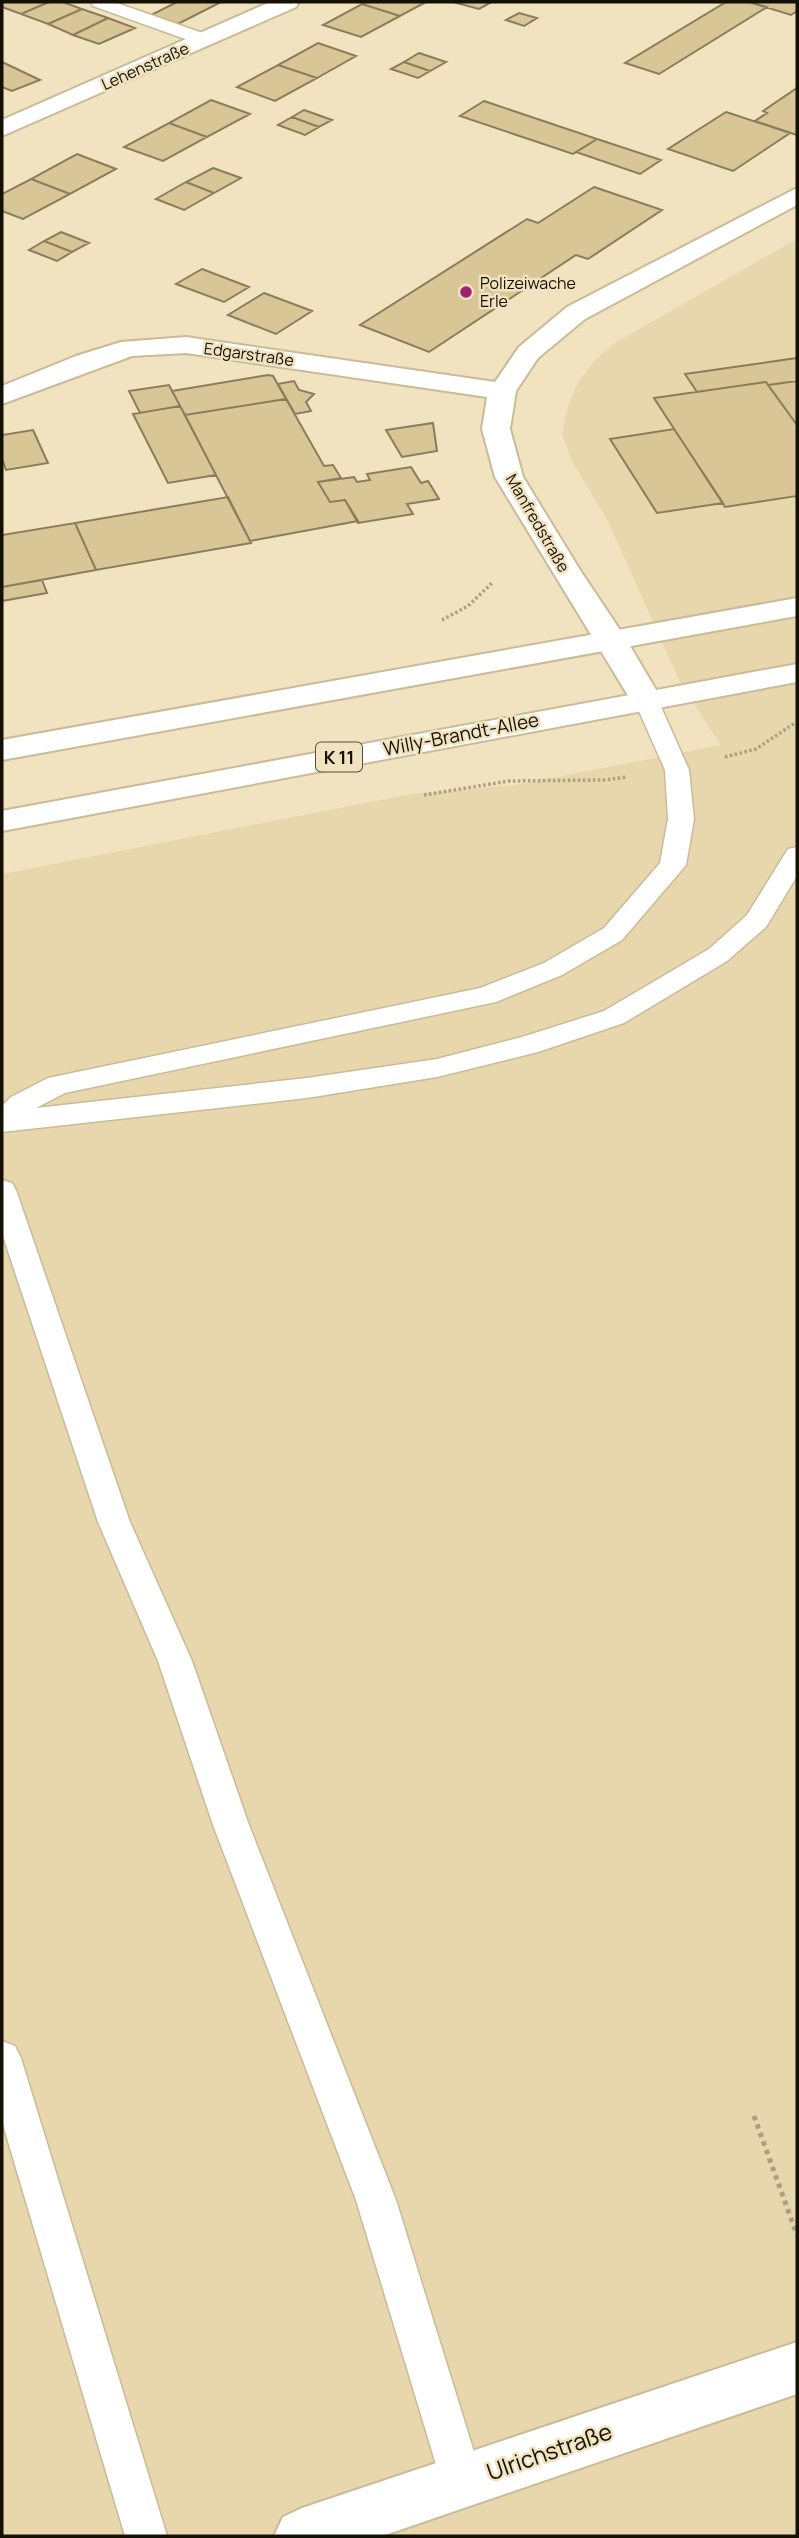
<svg xmlns="http://www.w3.org/2000/svg" width="799" height="2538" font-family="Manrope,sans-serif">
  <rect width="100%" height="100%" fill="#f1e3bf"/>
  <path fill="#e8d7ac" d="M797,239V2536H2V874L411,794L516,785L721,745L680,682L608,521L572,461L562,434L567,409L576,386L592,363L615,343Z"/>
  <path fill="#d8c697" stroke="#8b7d5c" stroke-width="2" d="M2,2H49L21,14L2,7Z
    M49,2H63L82,9L48,24L21,14Z
    M177,2H221L178,24L151,15Z
    M366,2H426L400,16L362,4Z
    M453,2H485L490,3L479,9Z
    M726,2H749L767,7L659,74L625,63Z
    M749,2H797V11L791,15Z
    M362,4L400,16L361,37L323,25Z
    M82,9L108,18L73,35L48,24Z
    M519,13L537,18L524,26L506,20Z
    M108,18L135,28L99,44L73,35Z
    M318,43L356,56L317,78L278,65Z
    M419,53L446,62L430,71L404,62Z
    M2,62L40,80L12,91L2,87Z
    M404,62L430,71L418,78L391,69Z
    M278,65L317,78L275,101L237,87Z
    M797,88V135L755,121L767,113L763,111Z
    M211,100L250,114L207,137L169,123Z
    M484,101L597,139L573,154L460,116Z
    M304,110L332,120L319,127L292,117Z
    M726,112L790,133L733,171L668,149Z
    M292,117L319,127L305,135L278,125Z
    M169,123L207,137L163,161L124,147Z
    M597,139L661,160L640,174L576,152Z
    M77,154L116,169L70,194L31,179Z
    M213,168L241,178L214,193L186,182Z
    M31,179L70,194L23,219L2,211V194Z
    M186,182L214,193L184,210L156,199Z
    M594,187L662,210L588,259L576,255L429,352L360,325L527,219L538,223Z
    M61,232L89,243L72,252L44,241Z
    M44,241L72,252L57,261L29,250Z
    M202,269L249,287L224,302L176,284Z
    M264,293L312,311L276,334L228,315Z
    M797,358V381L768,385L766,382L697,392L685,374Z
    M268,375L273,376L286,399L185,415L172,391Z
    M294,381L299,390L314,394L306,402L311,411L295,414L278,384Z
    M797,381V425L768,385Z
    M766,382L797,425V496L725,507L654,398Z
    M169,385L180,406L140,413L129,391Z
    M286,399L324,466L333,465L341,478L318,482L330,502L345,500L358,521L250,541L185,415Z
    M180,406L216,475L168,483L133,414Z
    M433,423L437,451L402,457L386,430Z
    M674,429L723,503L657,513L610,439Z
    M33,430L48,463L6,470L2,459V435Z
    M411,467L421,483L428,481L439,499L407,504L413,514L358,523L345,500L330,502L318,482L354,477L357,482L370,480L367,474Z
    M228,497L251,543L96,570L75,523Z
    M75,523L96,570L2,587V535Z
    M42,580L47,593L2,601V587Z"/>
  <g fill="none" stroke-linecap="round" stroke-linejoin="round">
    <defs>
      <path id="service" d="M91,2H114L211,36L214,40L211,44H199L93,6Z
        M646,693L654,695L658,700L689,770L694,819L686,865L622,940L562,975L496,1002L65,1093L36,1108L307,1078L437,1059L522,1037L604,1011L709,949L747,915L788,849L797,847V876L766,927L727,961L624,1023L538,1052L437,1077L307,1098L2,1132V1106L11,1097L48,1078L480,988L544,963L604,928L660,863L668,819L665,770L634,700L638,695Z
        M2,1180L12,1183L16,1190L130,1522L192,1661L249,1825L396,2200L483,2481L477,2496L462,2502L447,2496L441,2481L356,2200L213,1825L158,1661L98,1522L2,1233Z
        M2,2041L15,2046L21,2058L167,2536H125L2,2121Z"/>
      <path id="minor" d="M270,2H299L296,7L2,136V120Z
        M797,188V205L585,319L538,358L516,391L510,429L523,477L580,570L626,639L662,700L657,707L646,709L635,707L495,477L482,429L487,397L186,353L132,356L2,404V386L76,356L121,342L186,337L495,382L519,347L567,307Z
        M797,2342V2394L382,2536H274L283,2517L302,2508Z"/>
      <path id="primary" d="M797,598V616L2,760V740Z
        M797,664V682L2,831V811Z"/>
    </defs>
    <use href="#service" stroke="#c9bb98" stroke-width="3"/>
    <use href="#minor" stroke="#c9bb98" stroke-width="4"/>
    <use href="#primary" stroke="#c9bb98" stroke-width="4"/>
    <path stroke="#aa9f83" stroke-width="3.5" stroke-dasharray="2.5 2.5" stroke-linecap="butt" d="M442,620L468,606L492,583
      M725,757L756,749L795,723
      M424,795L509,781L605,780L627,777"/>
    <path stroke="#aa9f83" stroke-width="5" stroke-dasharray="4.5 4.5" stroke-linecap="butt" d="M754,2116L797,2235"/>
    <use href="#service" fill="#fff" fill-rule="evenodd"/>
    <use href="#minor" fill="#fff" fill-rule="evenodd"/>
    <use href="#primary" fill="#fff" fill-rule="evenodd"/>
  </g>
  <circle fill="#9f1f72" stroke="#f1e3bf" stroke-width="2.5" cx="466" cy="292" r="7"/>
  <g text-anchor="middle" dominant-baseline="central" stroke-width="5" stroke-linejoin="round" paint-order="stroke">
    <g font-size="16" fill="#151004" stroke="#f1e3bf">
      <text transform="translate(145 66) rotate(-24)">Lehenstraße</text>
      <text transform="translate(249 354) rotate(8)">Edgarstraße</text>
      <text transform="translate(538 523) rotate(60)">Manfredstraße</text>
    </g>
    <g font-size="16" fill="#151004" stroke="#f1e3bf" text-anchor="start">
      <text x="480" y="283">Polizeiwache<tspan x="480" dy="18">Erle</tspan></text>
    </g>
    <rect fill="#f1e3bf" stroke="#574f3c" stroke-width="2" x="316" y="742.5" width="46" height="29" rx="5"/>
    <g font-size="18" font-weight="bold" fill="#151004">
      <text x="339" y="757">K 11</text>
    </g>
    <g font-size="19" fill="#151004" stroke="#f1e3bf">
      <text transform="translate(461 734) rotate(-11)">Willy-Brandt-Allee</text>
    </g>
    <g font-size="23" fill="#151004" stroke="#f1e3bf">
      <text transform="translate(549 2451) rotate(-19)">Ulrichstraße</text>
    </g>
  </g>
  <rect width="799" height="2538" fill="none" stroke="#151004" stroke-width="7"/>
</svg>
